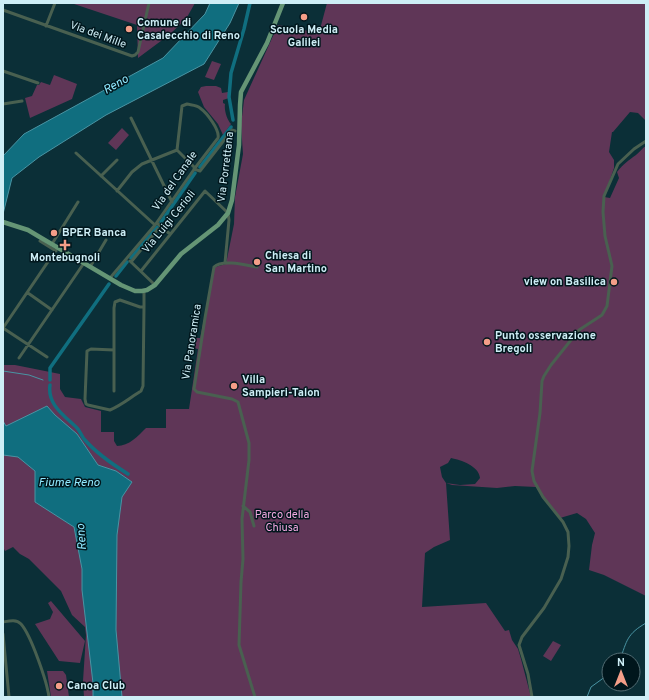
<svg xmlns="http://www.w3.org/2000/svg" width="649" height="700" font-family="Overpass,sans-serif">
  <rect width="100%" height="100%" fill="#0b2f37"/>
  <path fill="#5f3657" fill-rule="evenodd" d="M71,3H195L186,19L169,35L138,58L137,25Z
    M327,3H646V121L638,113L630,112L613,132H612L609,152L614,160V168L604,197L610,198L619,178L617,172C623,164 629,160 636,155C640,152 642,148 646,146V596L604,575L589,570L592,545L595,533L586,519L577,513L560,518L536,487L515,486L497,488L452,485L446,483L450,540L434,547L425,553L422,607L486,603L505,631L509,630L512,640L518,649L521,659L531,697H84L83,681L86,635L85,627L72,615L61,591L29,559L20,554L13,547L5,551L3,547V365H15L60,374V389L65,397L81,399L85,407L101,411V432H114V441L117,446C129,446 138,436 146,428H166V409H189L198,349L192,348L193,338H200L215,267L226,264L234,224L235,197L243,154L241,125L244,100L278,25L319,33ZM451,458C461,460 479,466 480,478L475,484L460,485L446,483L442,477L440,467L448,463Z
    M212,61L221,64L214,80L205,77Z
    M54,75L77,84L72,99L30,118L25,98L32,96L37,85H39L41,82L50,85Z
    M206,86H216L221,88L222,93L228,92L229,98L223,100V103L225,104C224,110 227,120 231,124L223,135L218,124L204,107L198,92L201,87Z
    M122,128L129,135L116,150L108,143Z
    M51,601L85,641L80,663L59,661L35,624L50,619L53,612L48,603Z
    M553,641L561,645L551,661L543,656Z
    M47,671H63L66,675L69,697H51Z"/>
  <path fill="#106e7f" stroke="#4994a3" d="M210,3H239L230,23L204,64L106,115L39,157L12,178L3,214V156L24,134L163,58L205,14Z
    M47,406L55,415L77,434L98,465L116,471L132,482L122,497L117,535L116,630L122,697H93V683L82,590V569L74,527L35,502V471L18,457L3,455V421L6,426Z"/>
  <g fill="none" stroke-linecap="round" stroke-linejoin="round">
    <path stroke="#4994a3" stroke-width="1" d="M3,371L29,375L43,380
      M620,660C627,640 627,634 646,623
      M587,697L591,687L609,674"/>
    <path stroke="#106e7f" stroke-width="3.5" d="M233,120L229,97L231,73L244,29L250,3
      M200,167L231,127
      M161,222L195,173
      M131,258L157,227
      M116,276L127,262
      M50,380V368L109,284
      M50,385C47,405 65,416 77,428C80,431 81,435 84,439C96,453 112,464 128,474"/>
    <path stroke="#496050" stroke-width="3" d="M3,10L132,56L135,55L138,52L149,3
      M46,26L55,3
      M3,71L38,83
      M3,104L22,101
      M131,118L172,202
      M177,150L195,168
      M76,153L155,225
      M194,169L200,171L232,130L235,131
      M101,176L117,160
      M117,191L132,172L142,164L177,150
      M157,223L170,234
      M40,241L56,251
      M52,244L78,202
      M130,261L155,285
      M131,262L158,229
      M90,267L106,240
      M141,271L205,191L228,213L229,220L225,263
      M110,278L155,225L195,168L218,138C220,130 207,113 200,108C197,105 191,105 187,104L182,106L177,150
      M28,293L52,310
      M144,307L143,386L141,391C131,397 122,405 110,410L88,405L86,404L85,399L87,351L91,349L114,350V308L115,302L120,300L140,307H144V291
      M114,350V391
      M47,357L3,328L58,247
      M19,358L84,263
      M243,506L250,512L254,526
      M3,622C9,621 16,619 21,624C31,635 47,682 49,697
      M3,634L9,697
      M255,697L239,645L241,582L243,559L242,519L249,460V443L238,402L232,399L197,392L194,389L205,318L214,267C222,259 246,265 257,267
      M532,697L528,674L519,645L522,637L544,608L561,579L568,557L569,546L568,532L563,522L543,497L534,481L532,471L540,413L542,381L544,376L551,365L579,330L602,315L607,306L612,266L605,236L603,212L604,196L618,164L634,149L646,141"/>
    <path stroke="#659575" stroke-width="4.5" d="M3,222L28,230L38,236L121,285L135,291H142L147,290L155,285L181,254L218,225L228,213L232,200L239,145L240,105L241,92L267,43L283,3"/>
  </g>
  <g fill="#f49e88" stroke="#00161c" stroke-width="1.5">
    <circle cx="304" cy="17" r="4"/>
    <circle cx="129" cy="29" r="4"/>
    <circle cx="54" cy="233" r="4"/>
    <path d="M63 239h4v4h4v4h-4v4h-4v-4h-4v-4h4z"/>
    <circle cx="257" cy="262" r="4"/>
    <circle cx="614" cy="282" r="4"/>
    <circle cx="487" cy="342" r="4"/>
    <circle cx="234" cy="386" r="4"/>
    <circle cx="59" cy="686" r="4"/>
  </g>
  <g text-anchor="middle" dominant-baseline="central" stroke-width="3" stroke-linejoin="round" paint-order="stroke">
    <g font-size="11" font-weight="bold" fill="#ceeef6" stroke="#00161c" text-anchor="start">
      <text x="137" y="23">Comune di<tspan x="137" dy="13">Casalecchio di Reno</tspan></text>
      <text x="304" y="30" text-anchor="middle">Scuola Media<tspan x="304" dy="13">Galilei</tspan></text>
      <text x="62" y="233">BPER Banca</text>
      <text x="265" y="256">Chiesa di<tspan x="265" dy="13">San Martino</tspan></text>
      <text x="65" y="258" text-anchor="middle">Montebugnoli</text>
      <text x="606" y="282" text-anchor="end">view on Basilica</text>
      <text x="495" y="336">Punto osservazione<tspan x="495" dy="13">Bregoli</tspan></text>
      <text x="242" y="380">Villa<tspan x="242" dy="13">Sampieri-Talon</tspan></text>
      <text x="67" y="686">Canoa Club</text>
    </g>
    <g font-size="11" fill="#ceeef6" stroke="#00161c">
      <text transform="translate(98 35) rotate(20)">Via dei Mille</text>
      <text transform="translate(226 167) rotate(-83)">Via Porrettana</text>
      <text transform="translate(175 181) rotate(-55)">Via del Canale</text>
      <text transform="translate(169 222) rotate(-51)">Via Luigi Cerioli</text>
      <text transform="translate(192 342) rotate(-81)">Via Panoramica</text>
    </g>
    <g font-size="11" fill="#f3a9e2" stroke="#00161c">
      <text x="282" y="515">Parco della<tspan x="282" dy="13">Chiusa</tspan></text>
    </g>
    <g font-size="12" font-style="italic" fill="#90e9ff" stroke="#00161c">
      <text transform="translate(116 85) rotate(-30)">Reno</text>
      <text x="69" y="483">Fiume Reno</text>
      <text transform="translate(82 537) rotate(-94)">Reno</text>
    </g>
  </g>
  <rect width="649" height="700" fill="none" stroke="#ceeef6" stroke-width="8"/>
  <g transform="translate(621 672)"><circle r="19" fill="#00161c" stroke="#526c73"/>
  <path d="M0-3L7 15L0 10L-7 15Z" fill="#f49e88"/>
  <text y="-6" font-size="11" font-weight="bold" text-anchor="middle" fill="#ceeef6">N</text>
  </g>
</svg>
